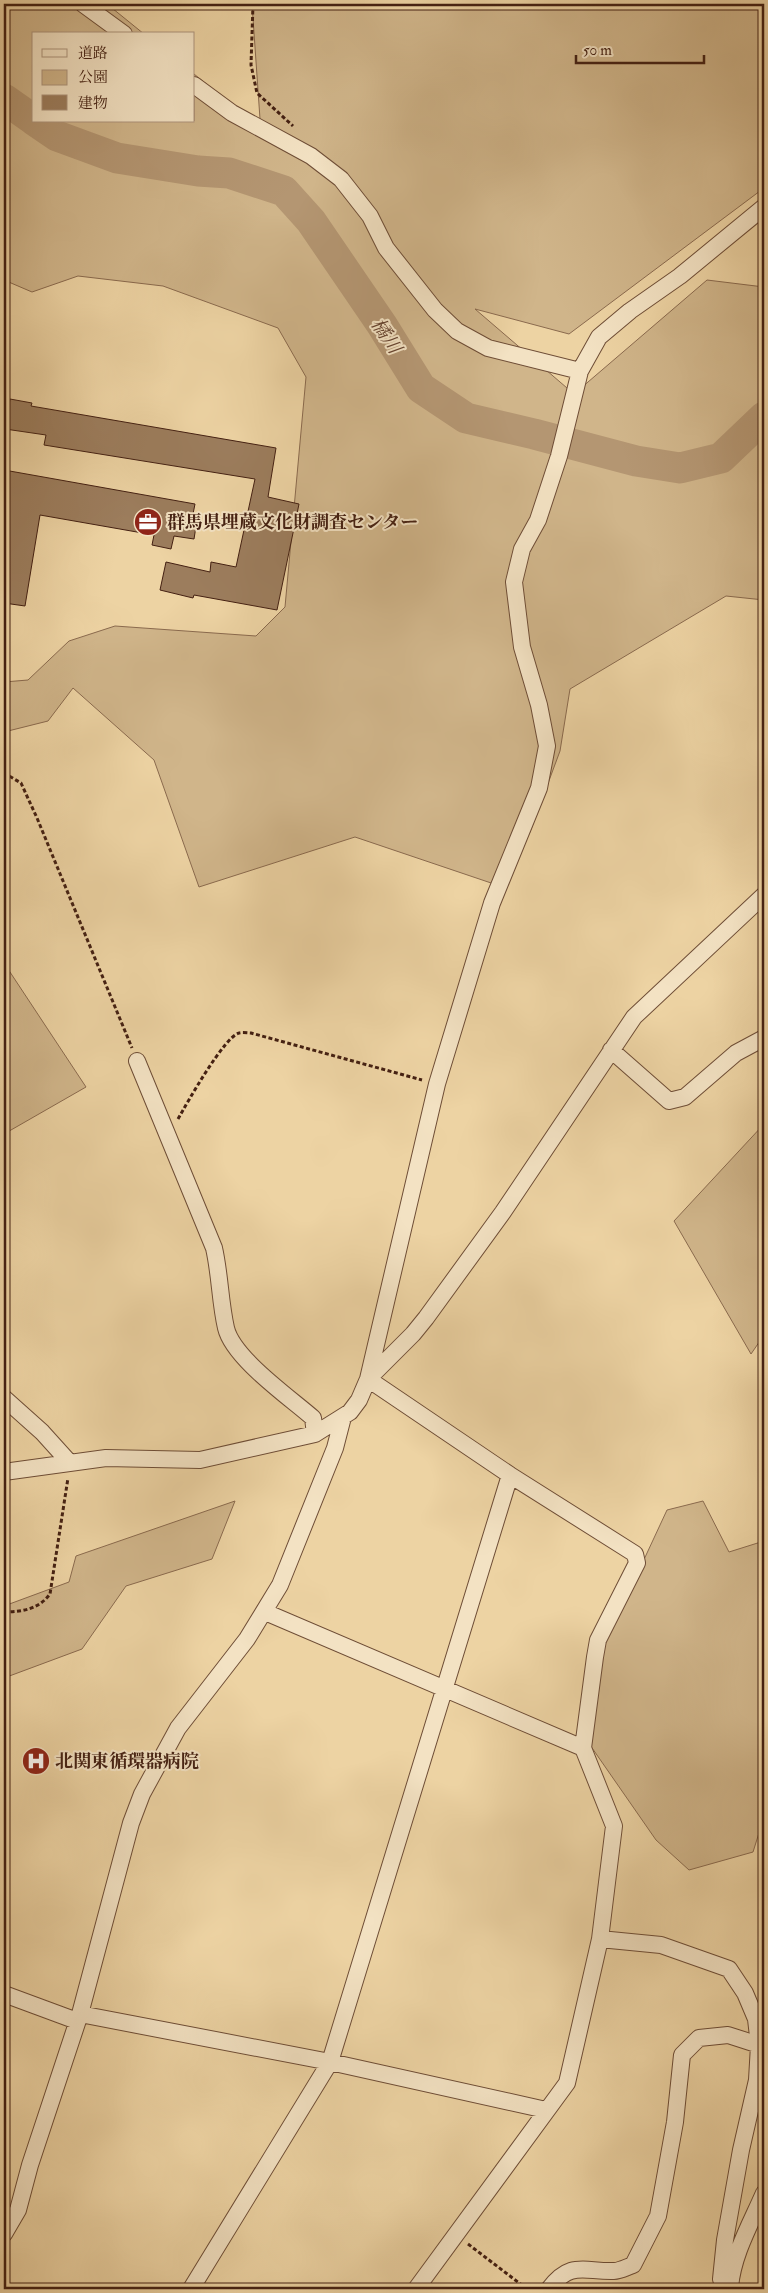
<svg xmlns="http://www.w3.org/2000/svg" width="768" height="2293" font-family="'IM FELL Double Pica','Noto Serif JP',serif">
  <rect width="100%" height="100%" fill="#edd3a3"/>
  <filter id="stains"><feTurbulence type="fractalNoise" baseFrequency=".004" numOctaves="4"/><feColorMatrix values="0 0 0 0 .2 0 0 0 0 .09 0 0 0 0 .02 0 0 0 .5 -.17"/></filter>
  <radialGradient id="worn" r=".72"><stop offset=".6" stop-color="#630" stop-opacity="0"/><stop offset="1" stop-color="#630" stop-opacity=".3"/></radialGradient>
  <path fill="#d0b58a" stroke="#8a6a4e" d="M4,4H107L144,34H34V121H194V74L299,159L260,119L252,4H764V188L569,334L475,309L574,394L707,280L764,287V600L726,596L570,689L560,751L530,832L500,886L355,837L199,887L154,760L73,688L48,721L4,732V682L28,680L69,641L115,626L256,636L285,607L306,377L278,328L163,286L78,276L32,292L4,280Z
    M4,963L86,1087L4,1134Z
    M764,1124V1335L751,1354L674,1221Z
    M235,1501L212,1559L126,1586L82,1649L4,1678V1606L69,1582L76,1556Z
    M703,1501L729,1552L764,1541V1817L753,1852L689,1870L656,1840L590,1745L603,1642L634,1581L667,1510Z"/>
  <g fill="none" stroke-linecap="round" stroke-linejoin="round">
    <path stroke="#b49672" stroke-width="31" d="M4,99L34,120
      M35,121L57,136L117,158L198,171L229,173L284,191L311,221L382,325L421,388L466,418L534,434L636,461L680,468L721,458L764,417"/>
  </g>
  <path fill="#9c7d5d" stroke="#442012" d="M10,399L32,403L31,406L276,448L268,497L299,504L277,610L194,595L193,598L160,590L166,562L210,572L211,562L236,567L255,479L44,445L46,435L5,429Z
    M4,470L195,504L192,519L197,520L194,539L174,536L171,549L152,545L154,535L40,515L25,606L4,603Z"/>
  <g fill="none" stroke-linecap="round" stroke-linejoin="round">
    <defs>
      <path id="minor" d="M83,4L124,34
        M194,85L232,113L311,156L341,179L370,216L386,248L435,310L457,331L488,348L580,371
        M611,1050L669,1101L685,1097L736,1053L764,1038
        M137,1061L214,1248C220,1274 220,1302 226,1328C233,1358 289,1397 313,1418L315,1434
        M368,1379L510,1475L635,1554L637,1563L598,1640L595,1657L583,1748L614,1826L600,1939L567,2083L416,2289
        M368,1379L413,1334L426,1318L503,1212L634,1017L764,895
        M4,1398L42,1432L70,1463
        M4,1472L106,1458L200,1460L315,1434L350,1412L359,1400L368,1379L437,1084L492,903L539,788L547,746L539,705L522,647L514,582L522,549L538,520L559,456L580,371L599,337L630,311L680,276L764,207
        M265,1612L583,1748
        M600,1939L661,1945L729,1969L745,1993L756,2019L759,2045L757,2080L741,2150L725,2240L721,2279L724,2289
        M4,1994L77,2021
        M80,2014L330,2062L546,2110
        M4,2234L18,2210L30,2165L80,2014L131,1823L142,1794L178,1728L247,1639L280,1585L335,1448L343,1417
        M730,2287C733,2254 751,2223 764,2193
        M191,2289L330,2062L510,1475
        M549,2289C571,2260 584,2272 614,2271C620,2271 627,2267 633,2265L658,2216L675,2122L682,2055L699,2038L728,2035L759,2045"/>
    </defs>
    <use href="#minor" stroke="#6e4d36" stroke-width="18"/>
    <path stroke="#442012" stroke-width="3" stroke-dasharray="4 2.5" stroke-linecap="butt" d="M253,4L251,65L257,93L293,126
      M4,773L21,783L37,818L132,1048
      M178,1119C187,1103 224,1037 239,1033C242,1032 248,1033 251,1033L422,1080
      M4,1612C22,1612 39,1609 50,1594L68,1478
      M468,2244L527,2289"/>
    <use href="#minor" stroke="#f3e2c3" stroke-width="16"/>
  </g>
  <defs>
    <symbol id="office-disc" viewBox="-11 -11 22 22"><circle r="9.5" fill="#8f2418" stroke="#f3e2c3"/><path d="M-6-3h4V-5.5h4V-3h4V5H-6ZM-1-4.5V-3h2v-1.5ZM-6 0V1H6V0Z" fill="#fff"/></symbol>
    <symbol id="hospital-disc" viewBox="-11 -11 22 22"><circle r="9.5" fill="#8f2418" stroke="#f3e2c3"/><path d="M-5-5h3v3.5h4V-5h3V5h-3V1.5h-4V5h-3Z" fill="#fff"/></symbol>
  </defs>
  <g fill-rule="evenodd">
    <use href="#office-disc" x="132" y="506" width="32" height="32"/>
    <use href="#hospital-disc" x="20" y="1745" width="32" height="32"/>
  </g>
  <g text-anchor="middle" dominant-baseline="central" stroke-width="4" stroke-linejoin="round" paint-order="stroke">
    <g font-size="18" font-weight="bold" fill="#442012" stroke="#f3e2c3" text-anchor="start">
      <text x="167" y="522">群馬県埋蔵文化財調査センター</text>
      <text x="55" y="1761">北関東循環器病院</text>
    </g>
    <g font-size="19" font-style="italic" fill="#66432f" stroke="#f3e2c3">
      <text transform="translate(386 336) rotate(56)">橘川</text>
    </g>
  </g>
  <rect width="768" height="2293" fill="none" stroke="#edd3a3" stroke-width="20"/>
  <rect x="5" y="5" width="758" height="2283" fill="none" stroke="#442012" stroke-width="2.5"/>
  <rect x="10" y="10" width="748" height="2273" fill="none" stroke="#442012"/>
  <rect x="32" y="32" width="162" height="90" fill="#f3e2c3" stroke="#ad947c"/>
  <rect x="42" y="49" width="25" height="8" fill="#f3e2c3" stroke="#ad947c"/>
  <text x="78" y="58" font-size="15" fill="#442012">道路</text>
  <rect x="42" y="70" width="25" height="15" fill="#d0b58a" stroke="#ad947c"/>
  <text x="78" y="82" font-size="15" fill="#442012">公園</text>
  <rect x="42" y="95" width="25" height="15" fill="#9c7d5d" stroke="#ad947c"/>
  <text x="78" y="108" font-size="15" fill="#442012">建物</text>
  <path d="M576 55v8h128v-8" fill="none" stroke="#442012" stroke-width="2.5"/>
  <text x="583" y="55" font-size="15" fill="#442012" stroke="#f3e2c3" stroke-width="4" paint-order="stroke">50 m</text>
  <rect width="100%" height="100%" filter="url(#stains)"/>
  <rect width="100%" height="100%" fill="url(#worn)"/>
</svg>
